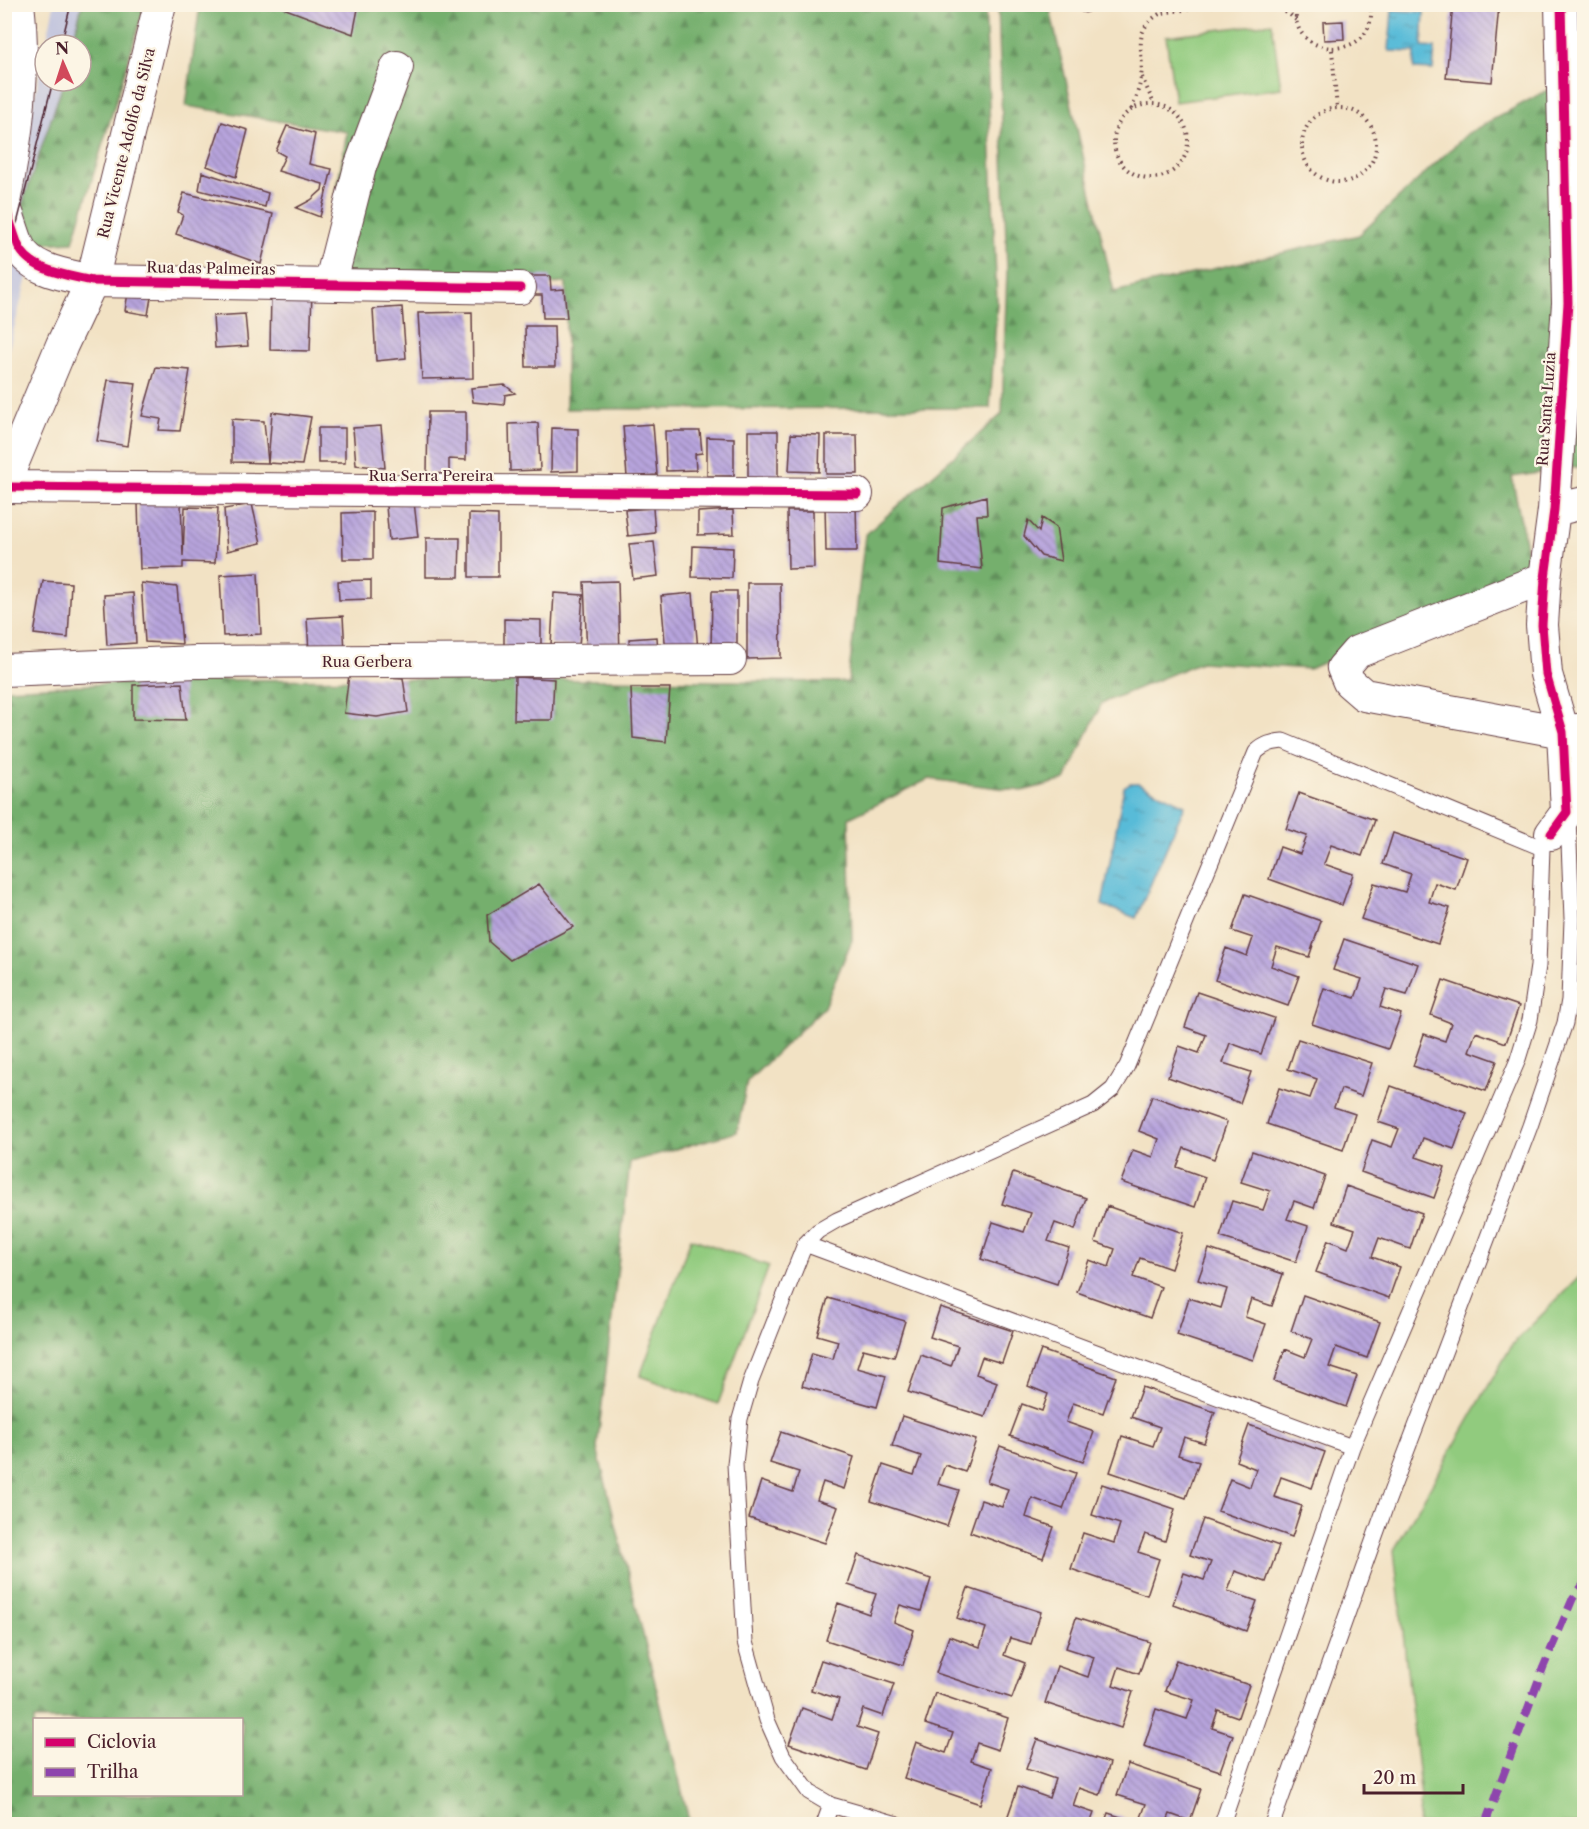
<svg xmlns="http://www.w3.org/2000/svg" width="1589" height="1829" font-family="'Libre Caslon Text',serif">
  <defs>
    <pattern id="forest-firs" width="22" height="20" patternUnits="userSpaceOnUse" patternTransform="scale(1.5)"><rect width="22" height="20" fill="#74af6d"/><path d="M5 1l3.5 6h-7zM16 11l3.5 6h-7z" fill="#618e5a"/></pattern>
    <pattern id="water-ripples" width="26" height="14" patternUnits="userSpaceOnUse" patternTransform="scale(1.5)"><rect width="26" height="14" fill="#59bbd8"/><path d="M2 4q2-2 4 0t4 0M15 11q2-2 4 0t4 0" fill="none" stroke="#4c97af"/></pattern>
    <pattern id="building-back-hatch" width="6" height="6" patternUnits="userSpaceOnUse" patternTransform="scale(1.5)"><rect width="6" height="6" fill="#b7a4dd"/><path d="M-1 5l2 2M0 0l6 6M5-1l2 2" fill="none" stroke="#9785b3"/></pattern>
  </defs>
  <rect width="100%" height="100%" fill="#fcf5e5"/>
  <filter id="ink" filterUnits="userSpaceOnUse"><feTurbulence type="fractalNoise" baseFrequency=".0167" numOctaves="2"/><feDisplacementMap in="SourceGraphic" scale="12" xChannelSelector="R" yChannelSelector="G"/><feConvolveMatrix kernelMatrix="1 2 1 2 8 2 1 2 1" color-interpolation-filters="sRGB"/></filter>
  <filter id="wash" filterUnits="userSpaceOnUse"><feTurbulence type="fractalNoise" baseFrequency=".008" numOctaves="4" result="noise"/><feDisplacementMap in="SourceGraphic" scale="24" xChannelSelector="R" yChannelSelector="G"/><feGaussianBlur stdDeviation="1.35" result="paint"/><feColorMatrix in="noise" values="0 0 0 0 0 0 0 0 0 0 0 0 0 0 0 0 0 1.4 0 .05"/><feComposite in="paint" operator="in"/></filter>
  <g filter="url(#wash)">
    <rect width="100%" height="100%" fill="#f2e2c4"/>
    <path fill="#bfc2dd" d="M54,5H95L81,45H46Z
      M45,49V81H77L5,364V233Z"/>
    <path fill="#91cb7e" stroke="#6e7554" stroke-width="1.5" d="M1272,23L1281,88L1175,102L1166,36Z
      M691,1238L769,1266L718,1404L640,1376Z
      M1584,1272V1824H1418L1421,1798L1394,1550L1512,1345Z"/>
    <path fill="url(#forest-firs)" stroke="#5f674c" stroke-width="1.5" fill-rule="evenodd" d="M82,5H145L73,242L37,244L22,205L64,81H81V45H72Z
      M200,5H985L997,303L990,408L566,409V283L318,296L347,132L186,106Z
      M998,5H1049L1114,292L1359,235L1468,133L1551,88L1584,170V466L1512,477L1531,572L1309,669L1201,662L1102,703L1065,780L1022,791L929,779L849,818L852,940L824,1007L747,1082L737,1132L630,1162L597,1448L690,1824H5V689L187,680L481,679L848,682L865,535L1002,414L1007,271ZM34,1720H242V1794H34Z"/>
    <path fill="url(#water-ripples)" stroke="#526d82" stroke-width="1.5" d="M1392,10L1424,12L1422,47L1435,48L1433,70L1414,69L1415,52L1389,51Z
      M1130,783H1138L1185,805L1136,918L1102,905L1124,787Z"/>
    <g id="blocks">
      <path fill="url(#building-back-hatch)" d="M283,4H359L353,34L283,8Z
        M1453,4L1499,5L1492,82L1446,78Z
        M1343,21L1344,39L1324,40L1323,22Z
        M222,122L248,130L236,177L207,166Z
        M287,126L315,134L309,164L332,169L320,217L296,208L311,200L322,190L323,184L278,171L285,156L276,151Z
        M202,172L268,193L265,207L199,190Z
        M184,193L273,214L261,264L176,234L183,215L178,212Z
        M528,276H550L551,290L564,289L567,318H543L542,295H526Z
        M129,287L152,291L148,315L125,311Z
        M271,290L312,292L310,351L270,350Z
        M402,307L406,358L376,361L373,309Z
        M472,312L473,378L422,379L418,313Z
        M245,314L248,346L215,348L213,316Z
        M525,326H554L555,367H526Z
        M156,367L190,370L180,431L159,430L161,419L142,416Z
        M108,380L136,383L127,446L97,441Z
        M505,385L515,393L505,395L504,405L473,402L471,388Z
        M272,412L311,417L302,465L268,463Z
        M428,412H466V460L449,459V474L427,473Z
        M232,419L264,421L268,463L232,462Z
        M538,423L540,470L510,471L509,424Z
        M653,424L657,475L627,477L623,426Z
        M381,426L385,468L356,465L353,428Z
        M318,428H345V463H318Z
        M552,428L578,429V471L551,472Z
        M665,431H700L702,453L695,454L696,470L666,471Z
        M748,431H778V478H748Z
        M791,434L820,435L819,472L789,471Z
        M826,435H857L858,474H826Z
        M707,437L734,438V476H707Z
        M986,496L987,515H977L982,569L940,564L943,508Z
        M414,502L418,537L389,540L386,506Z
        M138,503H181L183,556L185,507L218,508L215,563L183,562V568L140,569Z
        M856,503L857,551H826L825,504Z
        M252,504L261,543L227,551L224,509Z
        M653,508L655,533L628,536L625,510Z
        M733,510L734,534L698,535V512Z
        M787,511H813L814,568L788,569Z
        M373,512V559H343L342,513Z
        M469,514L498,515V577H469Z
        M1042,518L1056,527L1061,561L1041,556L1024,536L1028,520L1039,532Z
        M426,538H460L459,577H426Z
        M654,542L658,576L633,579L629,544Z
        M693,546L733,548L732,578L692,577Z
        M258,573L261,634L223,636L220,575Z
        M371,580V599L339,600L338,581Z
        M43,581L71,583L68,638L34,634Z
        M618,581L620,655L587,657L584,582Z
        M141,583L177,587L182,644L145,642Z
        M747,583H780L781,658L747,659Z
        M712,591H737V650H711Z
        M133,593L136,643L107,645L104,595Z
        M554,593L583,595L579,647L551,645Z
        M693,593L698,650L666,653L661,596Z
        M343,616L345,651L309,653L307,618Z
        M504,619L541,620V649L504,648Z
        M657,637L658,651L630,653L629,639Z
        M349,675L403,678L408,712L377,717L344,713Z
        M515,677L554,679L552,720H514Z
        M182,683L186,720L133,719V685Z
        M631,688H670L666,742L633,738Z
        M1299,793L1375,820L1362,856L1331,845L1324,864L1353,874L1342,905L1269,879L1280,847L1300,854L1307,836L1286,829Z
        M1393,833L1467,858L1456,890L1435,883L1429,902L1450,908L1438,944L1361,919L1374,883L1405,892L1411,874L1383,864Z
        M539,884L573,927L510,960L489,942L487,915Z
        M1245,894L1321,921L1309,957L1277,947L1271,966L1299,976L1288,1006L1215,980L1226,948L1247,956L1253,938L1232,931Z
        M1344,939L1418,964L1407,995L1386,989L1380,1007L1401,1014L1388,1049L1312,1024L1324,988L1355,998L1362,979L1333,970Z
        M1443,980L1519,1006L1506,1043L1476,1032L1469,1051L1497,1061L1486,1091L1413,1066L1424,1034L1445,1041L1451,1023L1431,1015Z
        M1197,992L1274,1018L1261,1054L1230,1043L1223,1063L1251,1072L1240,1103L1168,1077L1179,1046L1199,1053L1206,1035L1185,1027Z
        M1298,1039L1372,1063L1361,1096L1341,1089L1334,1107L1355,1114L1343,1150L1267,1124L1279,1088L1310,1098L1317,1079L1288,1069Z
        M1391,1086L1467,1113L1454,1149L1423,1138L1416,1157L1445,1167L1434,1198L1361,1172L1372,1140L1392,1147L1399,1129L1378,1122Z
        M1152,1096L1227,1122L1214,1159L1184,1148L1177,1167L1205,1177L1195,1207L1121,1182L1133,1150L1153,1157L1159,1139L1139,1131Z
        M1252,1151L1325,1176L1314,1208L1294,1201L1287,1219L1308,1226L1296,1262L1220,1237L1232,1201L1263,1210L1270,1191L1241,1182Z
        M1013,1173L1086,1198L1075,1230L1055,1223L1048,1241L1069,1248L1057,1284L981,1259L993,1222L1024,1232L1031,1213L1002,1204Z
        M1346,1186L1422,1213L1410,1249L1379,1238L1372,1257L1400,1267L1389,1298L1316,1272L1328,1240L1348,1248L1355,1229L1334,1222Z
        M1107,1206L1183,1233L1171,1269L1140,1258L1133,1277L1161,1287L1150,1318L1077,1292L1089,1260L1109,1267L1115,1249L1095,1242Z
        M1209,1249L1283,1274L1272,1306L1251,1299L1245,1317L1266,1324L1253,1360L1177,1335L1189,1298L1221,1308L1227,1289L1198,1280Z
        M1303,1295L1380,1322L1367,1358L1336,1347L1329,1367L1357,1376L1346,1407L1274,1381L1285,1349L1305,1357L1312,1339L1291,1331Z
        M828,1298L905,1321L894,1357L863,1349L857,1368L886,1376L877,1407L802,1386L812,1353L833,1359L838,1341L817,1335Z
        M940,1307L1013,1331L1002,1363L982,1357L976,1374L997,1382L985,1417L908,1392L921,1355L951,1366L958,1346L930,1337Z
        M1041,1350L1116,1377L1103,1413L1073,1403L1066,1422L1094,1432L1083,1462L1010,1436L1022,1404L1042,1411L1048,1394L1028,1386Z
        M1142,1387L1215,1412L1204,1443L1184,1437L1178,1455L1199,1462L1186,1498L1110,1472L1122,1436L1153,1446L1160,1427L1131,1417Z
        M902,1416L976,1440L965,1472L945,1465L938,1484L959,1490L947,1526L871,1501L883,1465L914,1475L921,1456L892,1446Z
        M1249,1425L1325,1452L1312,1488L1281,1477L1274,1497L1302,1506L1292,1537L1218,1511L1230,1479L1250,1487L1256,1469L1236,1461Z
        M781,1432L854,1457L844,1489L823,1482L817,1500L838,1507L825,1543L749,1518L761,1481L793,1492L799,1472L770,1463Z
        M1000,1446L1076,1473L1063,1509L1032,1498L1026,1517L1054,1527L1043,1558L970,1532L981,1500L1002,1507L1008,1489L987,1482Z
        M1102,1484L1175,1509L1165,1541L1145,1534L1138,1552L1159,1559L1147,1595L1071,1569L1083,1533L1114,1543L1120,1524L1092,1515Z
        M1203,1519L1279,1546L1266,1582L1235,1571L1228,1591L1257,1601L1246,1631L1173,1604L1184,1573L1204,1580L1211,1562L1190,1555Z
        M858,1555L931,1579L921,1611L900,1605L894,1622L914,1630L903,1665L826,1640L838,1603L869,1614L876,1594L848,1585Z
        M968,1588L1041,1612L1031,1644L1010,1638L1004,1655L1025,1663L1012,1698L936,1673L949,1636L980,1647L986,1628L957,1618Z
        M1076,1618L1150,1642L1139,1674L1119,1667L1113,1685L1133,1692L1121,1728L1045,1703L1057,1666L1088,1677L1094,1657L1066,1648Z
        M821,1660L894,1684L883,1716L863,1709L857,1727L878,1734L866,1770L789,1744L802,1708L832,1719L839,1699L811,1690Z
        M1176,1660L1249,1685L1238,1717L1218,1710L1212,1728L1233,1735L1220,1771L1144,1746L1156,1709L1187,1719L1194,1700L1165,1691Z
        M935,1693L1008,1718L998,1750L977,1743L971,1761L992,1768L980,1804L904,1778L916,1742L946,1753L953,1733L925,1724Z
        M1037,1739L1110,1763L1100,1795L1079,1788L1073,1806L1094,1813L1090,1824H1005L1018,1787L1049,1798L1055,1779L1026,1769Z
        M1128,1764L1201,1789L1190,1821L1170,1814L1166,1824H1104L1108,1813L1139,1823L1146,1804L1117,1795Z"/>
    </g>
  </g>
  <g filter="url(#ink)">
    <use href="#blocks" fill-opacity="0" stroke="#633c42" stroke-width="1.5"/>
    <g fill="none" stroke-linecap="round" stroke-linejoin="round">
      <defs>
        <path id="lane" d="M1085,5V4
          M805,1244L1352,1447
          M831,1805L897,1824
          M824,1824L831,1805L809,1792L783,1756L767,1720L745,1642L735,1464L740,1419L751,1381L805,1244L818,1231L837,1220L1093,1105L1113,1089L1127,1066L1256,752C1265,744 1272,742 1283,741L1542,848
          M1222,1824L1352,1447L1517,1062L1530,1020L1538,966L1542,848L1548,839
          M1272,1824L1385,1508L1530,1126L1565,1023L1569,1000L1572,919L1568,818"/>
        <path id="street" d="M4,202C17,138 26,70 18,4
          M4,204C9,218 13,232 18,245C29,271 67,275 92,281L520,288
          M330,285L360,167L397,67
          M4,484L62,345L92,281L160,4
          M4,487L857,494
          M1554,510L1584,503
          M1545,578L1357,652L1343,668L1349,682L1364,695L1563,732L1584,729
          M4,670L196,662L730,659
          M1551,834L1567,812L1563,732L1546,674L1542,625L1545,578L1554,510L1568,303L1561,4"/>
      </defs>
      <use href="#lane" stroke="#633c42" stroke-width="17"/>
      <use href="#street" stroke="#633c42" stroke-width="34"/>
      <path stroke="#633c42" stroke-width="4" stroke-dasharray="1.5 4.5" stroke-linecap="butt" d="M1155,4L1161,13
        M1269,4L1289,14L1297,21
        M1297,4C1284,62 1382,63 1370,4
        M1332,50L1337,109
        M1142,77L1154,104
        M1114 141a37 37 0 1 1 74 0a37 37 0 1 1-74 0Z
        M1302 145a37 37 0 1 1 74 0a37 37 0 1 1-74 0Z
        M1132,109C1135,99 1140,87 1141,77C1145,50 1130,31 1161,13L1227,4"/>
      <use href="#lane" stroke="#fff" stroke-width="15"/>
      <use href="#street" stroke="#fff" stroke-width="32"/>
      <path stroke="#4a1f2b" stroke-width="1.5" d="M61,45L71,4
        M4,275L53,81"/>
      <path stroke="#8e44ad" stroke-width="8" stroke-dasharray="15 8" stroke-linecap="butt" d="M1485,1824L1543,1668L1573,1598L1584,1584"/>
      <defs>
        <path id="cycleway" d="M4,204C9,218 13,232 18,245C29,271 67,275 92,281L520,288
          M4,487L857,494
          M1551,834L1567,812L1563,732L1546,674L1542,625L1545,578L1554,510L1568,303L1561,4"/>
      </defs>
      <use href="#cycleway" stroke="#fcf5e5" stroke-width="13"/>
      <use href="#cycleway" stroke="#d6006c" stroke-width="9"/>
    </g>
  </g>
  <g text-anchor="middle" dominant-baseline="central" stroke-width="4.5" stroke-linejoin="round" paint-order="stroke">
    <g font-size="15" fill="#4a1f2b" stroke="#fcf5e5">
      <text transform="translate(126 143) rotate(-76)">Rua Vicente Adolfo da Silva</text>
      <text transform="translate(211 268) rotate(1)">Rua das Palmeiras</text>
      <text transform="translate(1546 409) rotate(-86)">Rua Santa Luzia</text>
      <text x="431" y="475">Rua Serra Pereira</text>
      <text x="367" y="661">Rua Gerbera</text>
    </g>
  </g>
  <rect width="1589" height="1829" fill="none" stroke="#fcf5e5" stroke-width="24"/>
  <rect x="33" y="1718" width="210" height="78" fill="#fcf5e5" stroke="#b59f9b" stroke-width="1.5"/>
  <rect x="45" y="1738" width="30" height="9" fill="#d6006c" stroke="#b59f9b" stroke-width="1.5"/>
  <text x="87" y="1748" font-size="18" fill="#4a1f2b">Ciclovia</text>
  <rect x="45" y="1768" width="30" height="9" fill="#8e44ad" stroke="#b59f9b" stroke-width="1.5"/>
  <text x="87" y="1778" font-size="18" fill="#4a1f2b">Trilha</text>
  <g transform="translate(63 63) rotate(357)"><circle r="28" fill="#fcf5e5" stroke="#b59f9b" stroke-width="1.5"/>
  <path d="M0-4.5L10 22L0 15L-10 22Z" fill="#d1495b"/>
  <text y="-9" font-size="16" font-weight="bold" text-anchor="middle" fill="#4a1f2b">N</text>
  </g>
  <path d="M1364 1784v9h99v-9" fill="none" stroke="#4a1f2b" stroke-width="3"/>
  <text x="1373" y="1784" font-size="18" fill="#4a1f2b" stroke="#fcf5e5" stroke-width="4.5" paint-order="stroke">20 m</text>
</svg>
